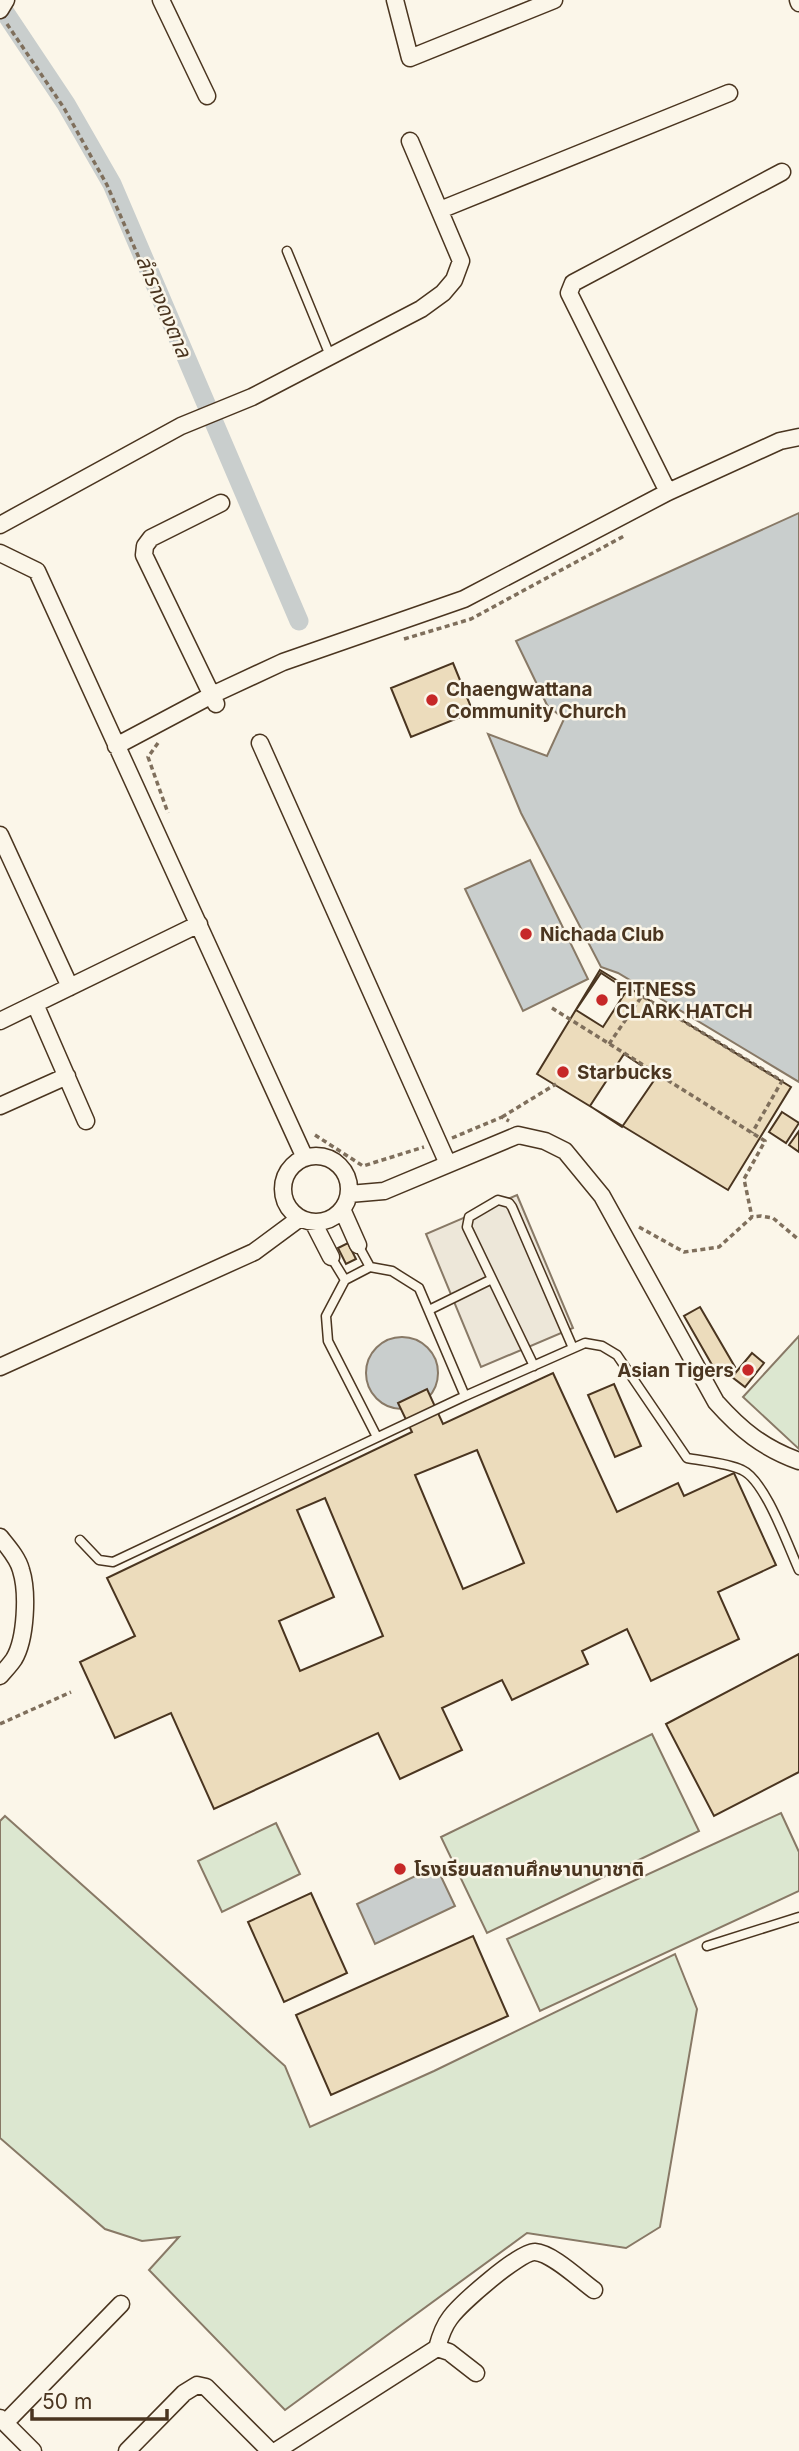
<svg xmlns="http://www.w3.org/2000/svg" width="799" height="2451" font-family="Inter,'Noto Sans Thai',sans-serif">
  <rect width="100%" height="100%" fill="#fbf6e9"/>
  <path fill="#dce7d0" stroke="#887966" stroke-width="2" d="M799,1336V1449L743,1397Z
    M652,1734L699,1831L487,1933L441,1837Z
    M781,1813L799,1852V1891L540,2011L507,1939Z
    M5,1816L285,2066L310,2127L434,2071L675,1954L697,2009L660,2227L626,2248L527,2233L285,2410L149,2270L179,2237L142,2241L105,2229L0,2138V1821Z
    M276,1823L300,1874L222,1912L198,1861Z"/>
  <path fill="#ede7d9" stroke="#887966" stroke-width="2" d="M517,1195L573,1328L481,1367L426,1234Z"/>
  <path fill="#c9cecd" stroke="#887966" stroke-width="2" d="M799,513V1082L618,973L601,967L521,813L488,734L547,756L564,719L547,705L516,641Z
    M530,860L588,979L523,1011L465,889Z
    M366 1373a36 36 0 1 1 72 0a36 36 0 1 1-72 0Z
    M436,1866L455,1906L375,1944L357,1904Z"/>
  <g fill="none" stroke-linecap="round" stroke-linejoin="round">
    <path stroke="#c9cecd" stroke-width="19" d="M0,5L66,104L112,184L299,621"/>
  </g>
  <path fill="#ecdcbc" stroke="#4a3520" stroke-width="2" fill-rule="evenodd" d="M453,663L473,712L411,737L391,688Z
    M600,970L791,1087L728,1190L537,1074Z
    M601,973L627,990L603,1027L576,1010Z
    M624,1054L657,1076L622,1127L590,1106Z
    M782,1112L799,1123L786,1143L769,1132Z
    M799,1131V1152L789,1145Z
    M348,1243L356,1259L346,1264L338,1248Z
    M700,1307L735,1367L719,1377L684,1316Z
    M752,1353L764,1363L745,1387L732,1377Z
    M553,1373L617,1512L678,1483L684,1496L734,1473L776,1565L718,1592L739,1639L651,1681L627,1629L582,1651L588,1664L512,1700L502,1680L442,1708L462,1750L400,1779L378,1733L214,1809L171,1713L115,1738L80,1662L135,1636L107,1578L412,1432L398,1403L427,1389L443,1424ZM477,1450L524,1563L463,1589L415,1475ZM325,1498L383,1636L300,1671L279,1621L334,1597L297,1510Z
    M614,1384L641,1446L615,1457L588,1395Z
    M799,1654V1772L714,1816L666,1724Z
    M311,1893L347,1973L284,2002L248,1922Z
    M473,1936L508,2016L331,2095L296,2015Z"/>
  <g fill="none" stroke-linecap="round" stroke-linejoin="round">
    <defs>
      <path id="service" d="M287,251L331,358
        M358,1245L370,1267
        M331,1257L345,1280
        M429,1310L492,1279
        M534,1366L467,1227L469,1217L498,1200L509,1203L512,1207L573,1348
        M377,1437L328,1341L326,1316L345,1280L370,1267L392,1271L419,1288L465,1396
        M80,1540L99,1560L113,1562L465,1396L585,1343L602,1346L617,1355L687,1458C703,1461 728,1463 742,1470C765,1480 788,1546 799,1570
        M707,1946L799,1917"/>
      <path id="minor" d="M161,0L207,96
        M395,0L410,58L554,0
        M798,0L799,3
        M0,10L6,0
        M440,210L729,93
        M668,492L569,293L573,283L782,172
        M0,525L181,426L252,397L421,309L443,293L454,280L461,261L410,141
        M0,553L37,571L305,1158
        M216,704L144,555L145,546L151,538L221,503
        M260,743L448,1164
        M116,746L212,695L283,662L464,599L668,492L780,441L799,437
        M0,835L70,987
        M35,1004L86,1121
        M0,1021L199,924
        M0,1106L67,1076
        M283 1189a33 33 0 1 1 66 0a33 33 0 1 1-66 0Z
        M349,1194L384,1191L518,1135L545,1141L565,1151L602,1196L716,1402C741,1430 763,1448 799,1461
        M342,1209L358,1245
        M313,1222L331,1257
        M0,1367L254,1252L300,1218
        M0,1537C8,1547 18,1558 21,1570C28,1592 26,1639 14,1659C10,1665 5,1670 0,1676
        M437,2348C440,2337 443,2327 450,2318C460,2304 520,2251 535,2252C552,2253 580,2280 594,2290
        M0,2418L33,2451
        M5,2423L121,2304
        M127,2451L184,2393L197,2385L206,2387L270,2451
        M276,2451L437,2348L449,2352L476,2373"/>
    </defs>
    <use href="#service" stroke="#4a3520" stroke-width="11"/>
    <use href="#minor" stroke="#4a3520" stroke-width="19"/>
    <path stroke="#7f6f5c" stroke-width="3.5" stroke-dasharray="5 3.5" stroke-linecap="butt" d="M7,24L64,108L107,185L175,340
      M404,639L471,619L624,536
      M158,743L148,757L168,813
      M552,1008L765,1141L744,1179L752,1217
      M609,1044L642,996L782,1081L752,1133
      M502,1117L556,1084
      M315,1135L363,1166L424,1147
      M452,1138L502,1117L509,1121
      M639,1227L684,1252L719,1247L752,1217L761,1216L773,1218L799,1240
      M0,1724L71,1692"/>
    <use href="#service" stroke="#fbf6e9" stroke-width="8"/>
    <use href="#minor" stroke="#fbf6e9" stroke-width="16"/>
  </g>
  <g fill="#c62828" stroke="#fbf6e9" stroke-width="2.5">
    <circle cx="432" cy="700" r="7"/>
    <circle cx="526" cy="934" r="7"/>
    <circle cx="602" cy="1000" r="7"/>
    <circle cx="563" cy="1072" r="7"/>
    <circle cx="748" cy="1370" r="7"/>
    <circle cx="400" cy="1869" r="7"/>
  </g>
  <g text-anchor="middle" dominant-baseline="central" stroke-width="5" stroke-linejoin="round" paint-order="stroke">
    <g font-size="19" font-weight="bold" fill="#4a3520" stroke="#fbf6e9" text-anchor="start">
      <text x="446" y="689">Chaengwattana<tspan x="446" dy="22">Community Church</tspan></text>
      <text x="540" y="934">Nichada Club</text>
      <text x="616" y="989">FITNESS<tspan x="616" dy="22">CLARK HATCH</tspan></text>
      <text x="577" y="1072">Starbucks</text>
      <text x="734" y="1370" text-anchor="end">Asian Tigers</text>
      <text x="414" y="1869">โรงเรียนสถานศึกษานานาชาติ</text>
    </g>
    <g font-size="21" font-style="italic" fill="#4a3520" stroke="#fbf6e9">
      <text transform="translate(164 306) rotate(67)">ลำรางดงตาล</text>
    </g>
  </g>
  <path d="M32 2409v10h135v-10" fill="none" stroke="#4a3520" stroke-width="3.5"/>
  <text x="42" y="2409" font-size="21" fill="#4a3520" stroke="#fbf6e9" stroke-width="5" paint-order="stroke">50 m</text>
</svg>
